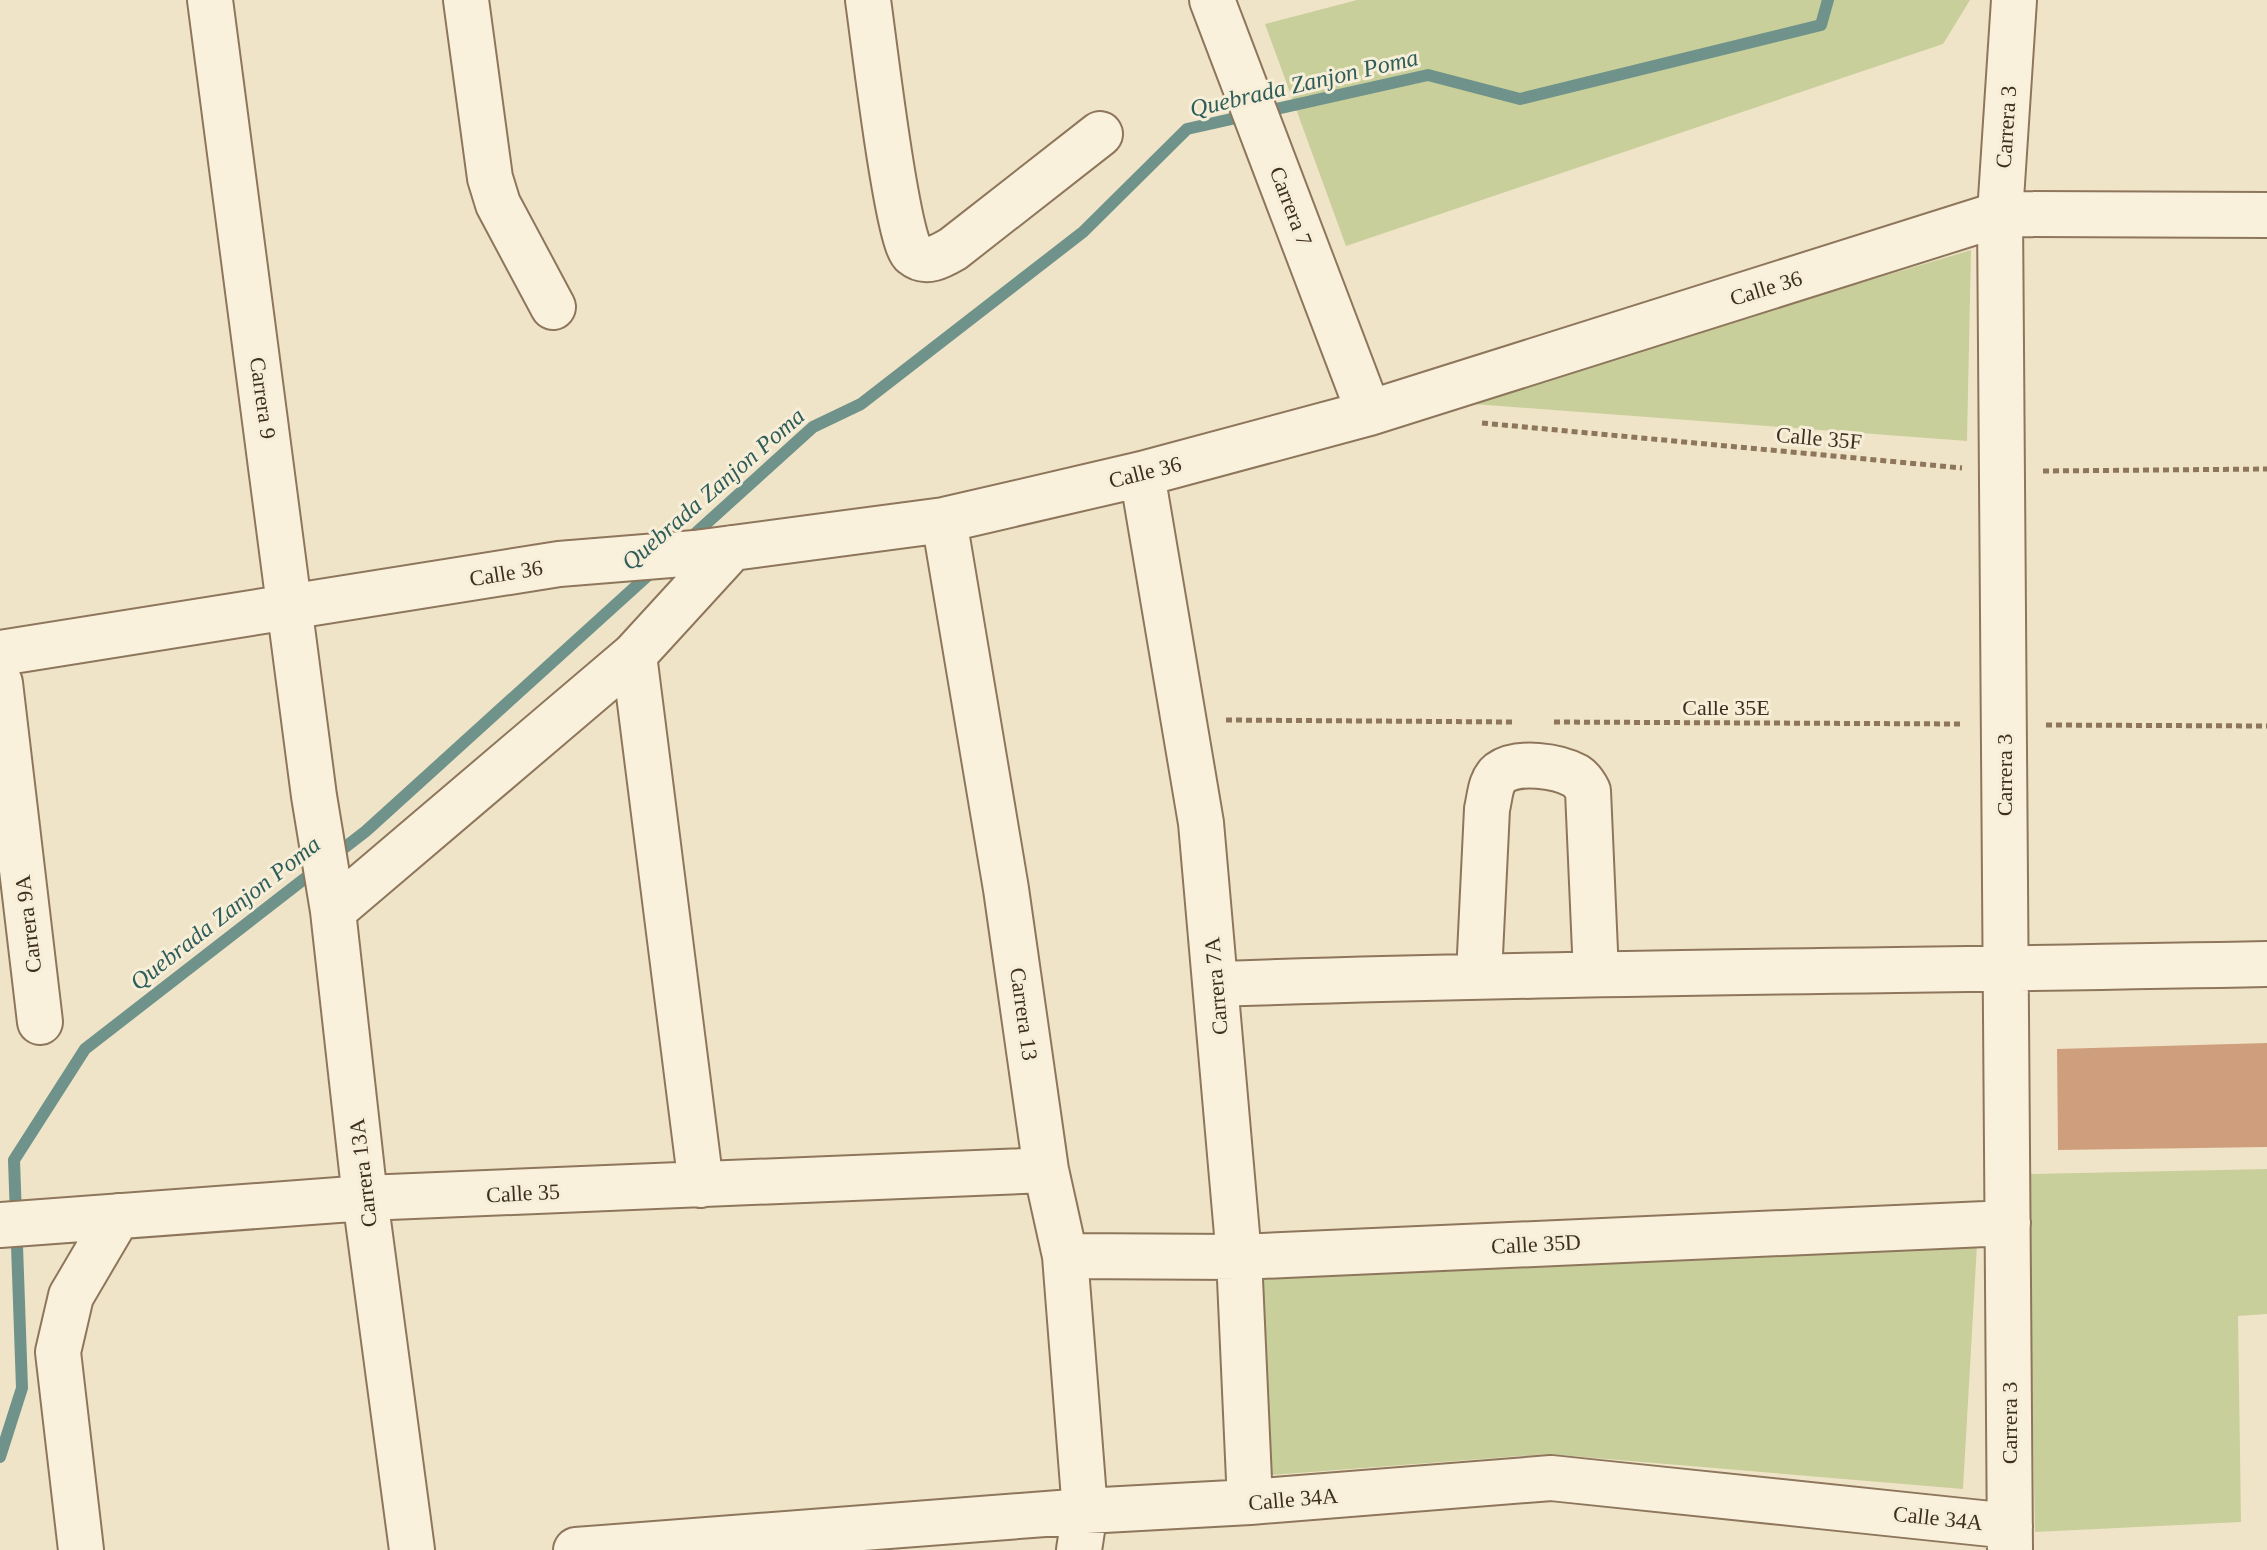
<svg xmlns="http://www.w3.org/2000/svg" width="2267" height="1550" font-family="'Times New Roman',serif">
  <rect width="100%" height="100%" fill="#f0e4c8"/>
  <path fill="#c9cf9b" d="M1357,0H1970L1943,44L1346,246L1265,24Z
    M1971,250L1967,441L1460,403Z
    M2267,1169V1314L2238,1316L2241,1522L2035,1532L2028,1174Z
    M1977,1245L1963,1489L1547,1454L1272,1475L1261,1278Z"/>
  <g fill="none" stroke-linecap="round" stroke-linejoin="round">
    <path stroke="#6f938a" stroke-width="12" d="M687,541L813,427L861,404L1083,232L1187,129L1428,75L1520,99L1821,25L1828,0
      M335,855L366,831L655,569
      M0,1457L22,1388L14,1160L85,1049L317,869"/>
  </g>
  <path fill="#cf9f7d" d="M2267,1043V1147L2058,1150L2057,1049Z"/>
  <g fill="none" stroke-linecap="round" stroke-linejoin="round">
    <defs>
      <path id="minor" d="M210,0L314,796L333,911L365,1198L412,1550
        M466,0L490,178L498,204L553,307
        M868,0C873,34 897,242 913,254C926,265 941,256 953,249L1100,134
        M1212,0L1369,413
        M1142,474L1201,823L1239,1257L1250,1502
        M944,520L1006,889L1046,1170L1065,1256L1085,1511L1079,1550
        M0,653L559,564L695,553L944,520L1142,474L1369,413L2000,214L2267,215
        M634,655L701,1185
        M0,683L40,1022
        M333,911L634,655L732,548
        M1479,975L1487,809C1490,797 1490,781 1500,773C1518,760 1558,766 1576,776C1582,780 1585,785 1588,791L1596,974
        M1217,984C1567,972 1917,971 2267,964
        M0,1225L365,1198L1046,1170
        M1065,1256L1239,1257L2008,1223
        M81,1550L58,1352L71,1296L118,1216
        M576,1550L1085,1511L1250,1502L1551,1478L2010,1526
        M2010,1550L2000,214L2014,0"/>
    </defs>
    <use href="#minor" stroke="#8d765c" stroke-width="48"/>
    <path stroke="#8d765c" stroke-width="5" stroke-dasharray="6 4" stroke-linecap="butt" d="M1482,423L1962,468
      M2043,471L2267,469
      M1226,720L1512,722
      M1554,722L1964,724
      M2046,725L2267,726"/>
    <use href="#minor" stroke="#faf1dc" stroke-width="44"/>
  </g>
  <g text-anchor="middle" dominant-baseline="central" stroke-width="6" stroke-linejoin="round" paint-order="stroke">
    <g font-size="22" fill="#3d2e20" stroke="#f7eed8">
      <text transform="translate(2006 127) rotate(-86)">Carrera 3</text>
      <text transform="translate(1291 206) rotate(69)">Carrera 7</text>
      <text transform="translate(1766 288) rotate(-17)">Calle 36</text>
      <text transform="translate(263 398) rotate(82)">Carrera 9</text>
      <text transform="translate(1819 438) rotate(5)">Calle 35F</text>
      <text transform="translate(1145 472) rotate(-14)">Calle 36</text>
      <text transform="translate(506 573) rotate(-9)">Calle 36</text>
      <text x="1726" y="707">Calle 35E</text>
      <text transform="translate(2004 775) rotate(-90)">Carrera 3</text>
      <text transform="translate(28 924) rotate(-97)">Carrera 9A</text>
      <text transform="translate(1216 986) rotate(-95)">Carrera 7A</text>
      <text transform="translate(1024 1014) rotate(82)">Carrera 13</text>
      <text transform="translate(363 1173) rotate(-97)">Carrera 13A</text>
      <text transform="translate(523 1193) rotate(-3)">Calle 35</text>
      <text transform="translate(1536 1244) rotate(-3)">Calle 35D</text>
      <text transform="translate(2009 1423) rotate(-90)">Carrera 3</text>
      <text transform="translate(1293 1499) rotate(-5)">Calle 34A</text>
      <text transform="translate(1938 1518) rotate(6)">Calle 34A</text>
    </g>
    <g font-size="24" font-style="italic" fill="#2f5d5a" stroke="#f7eed8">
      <text transform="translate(1304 83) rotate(-13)">Quebrada Zanjon Poma</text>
      <text transform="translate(713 489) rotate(-41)">Quebrada Zanjon Poma</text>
      <text transform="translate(225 913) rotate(-38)">Quebrada Zanjon Poma</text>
    </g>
  </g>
</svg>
